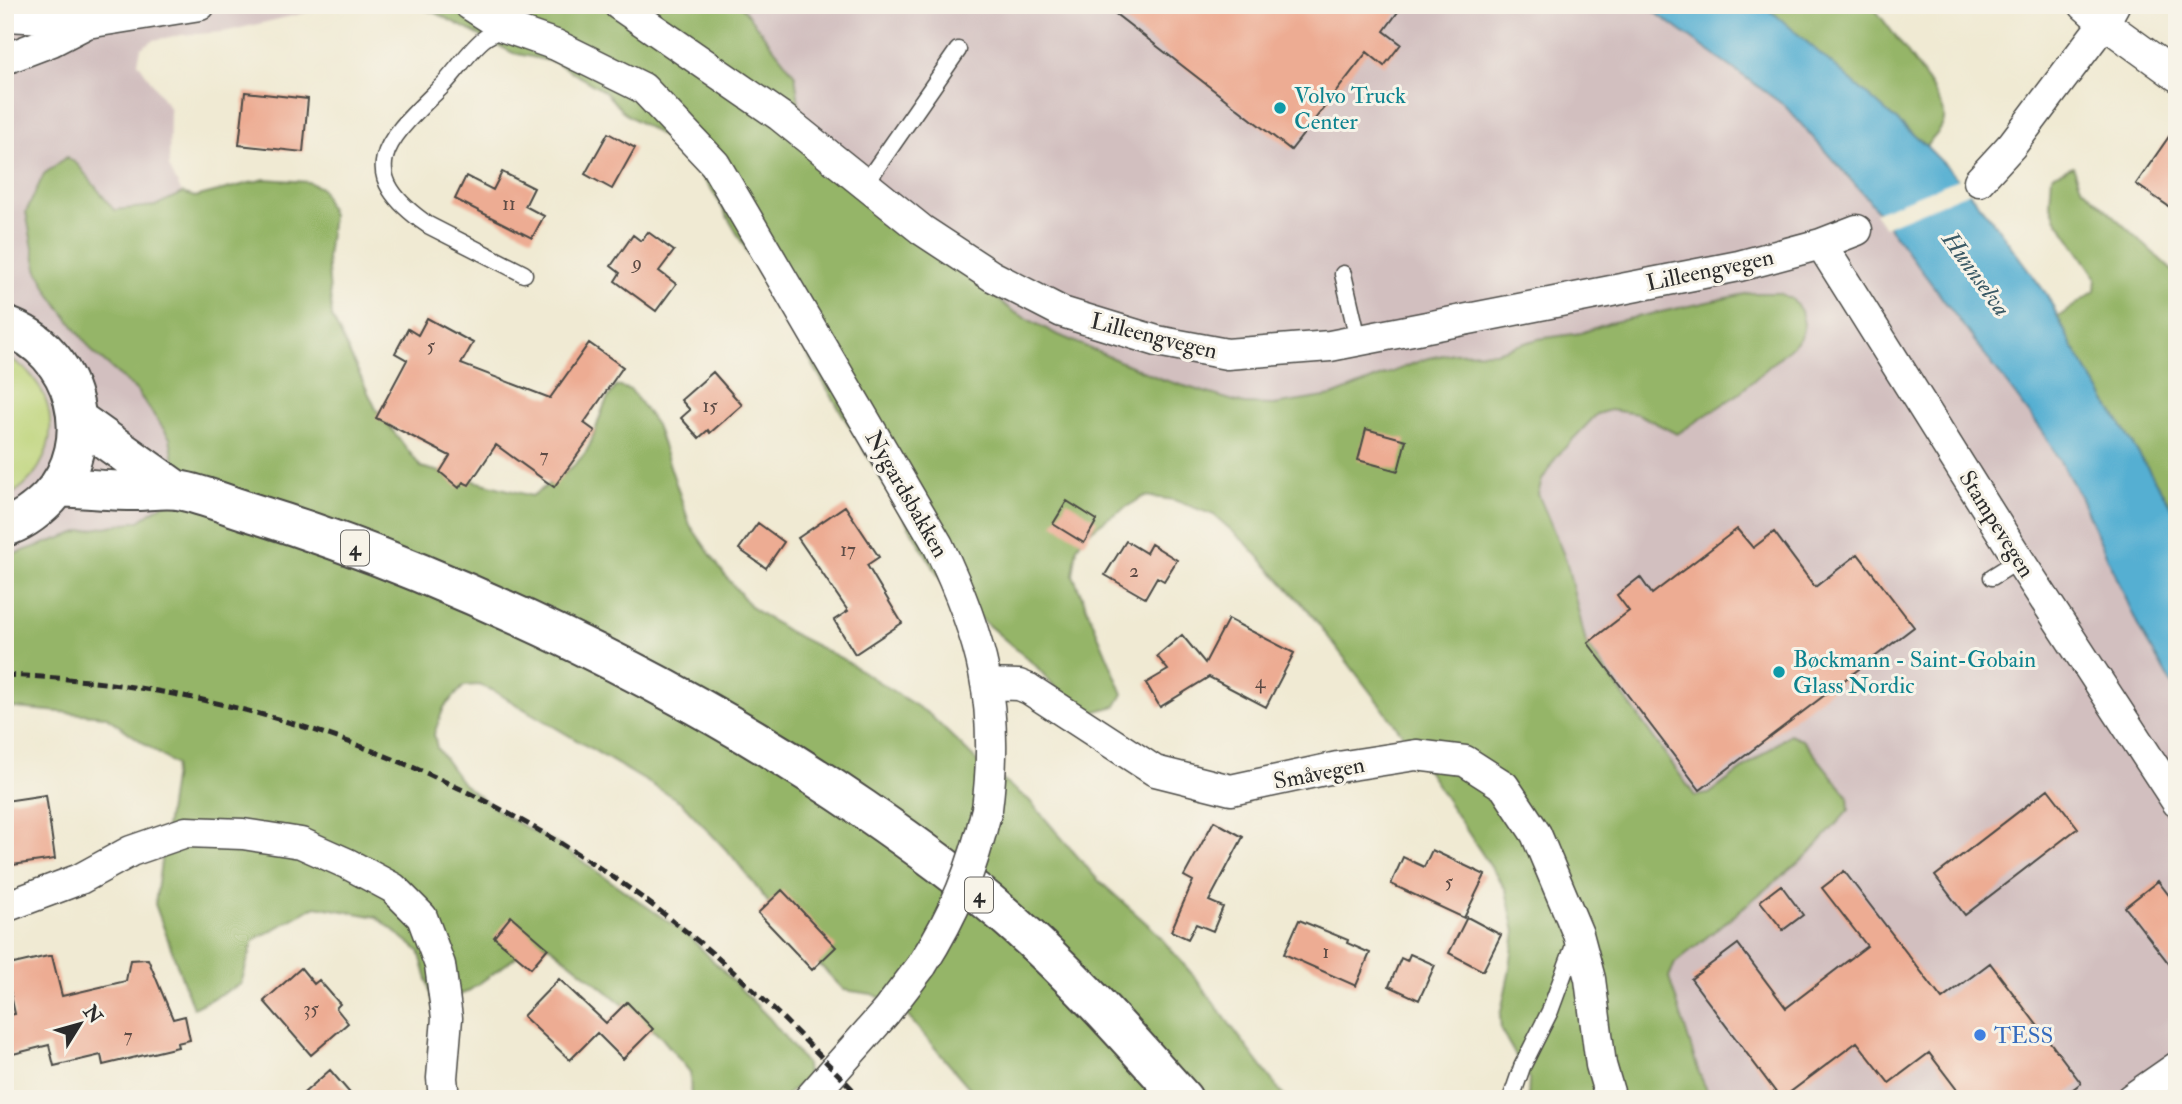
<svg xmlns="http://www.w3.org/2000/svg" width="2182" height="1104" font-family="'IM FELL Double Pica',serif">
  <rect width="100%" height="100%" fill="#f7f3e8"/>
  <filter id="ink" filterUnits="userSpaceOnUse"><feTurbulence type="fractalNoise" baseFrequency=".0143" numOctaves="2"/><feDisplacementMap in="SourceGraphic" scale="14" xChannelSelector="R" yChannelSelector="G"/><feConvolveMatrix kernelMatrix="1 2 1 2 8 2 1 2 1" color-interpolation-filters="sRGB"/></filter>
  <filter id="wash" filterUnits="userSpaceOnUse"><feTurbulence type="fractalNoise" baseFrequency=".00686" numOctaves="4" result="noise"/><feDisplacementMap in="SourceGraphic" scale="28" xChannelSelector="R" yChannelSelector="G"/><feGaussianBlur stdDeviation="1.57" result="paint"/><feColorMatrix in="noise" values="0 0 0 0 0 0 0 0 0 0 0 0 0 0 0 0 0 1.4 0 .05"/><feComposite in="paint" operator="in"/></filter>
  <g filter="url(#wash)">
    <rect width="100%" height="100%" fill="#f0ead3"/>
    <path fill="#d2bfbf" d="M5,5H338L224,32L182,35L153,40L141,48L138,62L170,109L169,167L182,193L156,206L114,210L78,165L93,352L136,390L170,438L175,466L174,496L139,521L82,531L5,557Z
      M740,5H1645L1785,106L1867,198L2043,432L2080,496L2140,630L2177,693V1099H1711L1699,1073L1669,976L1675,963L1810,853L1790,734L1709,794L1695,796L1586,643L1566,560L1538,494L1542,480L1557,456L1597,414L1610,410L1639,414L1677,434L1737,395L1801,338L1779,293H1750L1609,323L1581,333L1538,339L1496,352L1453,353L1425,359L1332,396L1274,405L1244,404L1161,379L1054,333L1014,312L968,276L801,117L795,75Z"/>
    <path fill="#bcd377" stroke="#747f51" stroke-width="2" d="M5,356C66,385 65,468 5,498Z"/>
    <path fill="#95b568" stroke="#60704a" stroke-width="2" d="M412,5H740L795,75L801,117L968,276L1014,312L1054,333L1161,379L1244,404L1274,405L1332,396L1425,359L1453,353L1496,352L1538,339L1581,333L1609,323L1750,293H1779L1792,299L1801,311L1804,324L1801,338L1737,395L1677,434L1638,414L1610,410L1597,414L1557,456L1542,480L1538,494L1566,560L1586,643L1695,796L1709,794L1790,734L1803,740L1848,796L1849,810L1810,853L1675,963L1669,977L1699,1073L1711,1099H1528L1529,1079L1501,1030L1500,1016L1509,974L1515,932L1506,890L1409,743L1307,609L1247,544L1214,515L1174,500L1145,496L1108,518L1085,535L1077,547L1073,575L1123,694L1116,706L1089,713L1075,709L1036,666L947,590L787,321L712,190L685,155L662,136L624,113L605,92L555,62L513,53L436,13Z
      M1759,5H1872C1887,26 1941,93 1944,114C1946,127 1934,137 1926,146L1776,16Z
      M67,157L78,165L114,210L155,206L182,193L195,197L265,179L308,182L321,188L332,215L327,258L332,317L376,409L421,467L532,496C550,483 574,470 587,450C599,429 599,405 617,386L631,390L656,425L690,525L724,574L752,608L789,632L841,658L929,714L980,764L1029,800L1097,879L1154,930L1192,974L1286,1099H979L899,1006L872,994L844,990L804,948L732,856L681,802L492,690L479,685L464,686L444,707L434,734L437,748L463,784L508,818L559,845L689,936L770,1019L806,1064L807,1078L782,1099H691L690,1072L662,1038L630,1010L550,946L537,942L467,992L434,1005L419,951L377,917L316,906L253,941L241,984L193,1008L155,904L175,765L105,716L5,707V557L82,531L139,521L174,496L175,466L170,438L136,390L93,352L50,294L37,269L26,212L44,174Z
      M2073,166L2081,186L2177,275V516L2072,346L2058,317L2095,291L2096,277L2055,217L2050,203L2052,175Z"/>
    <path fill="#54afd2" stroke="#406d7e" stroke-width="2" d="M1645,5H1759L1776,15L1926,146L1949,169L1988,215L2047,295L2072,346L2177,516V693L2140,630L2080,496L2043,432L1867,198L1785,106Z"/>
    <path fill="#f0ead3" d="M1961,178L1972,191L1884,227L1874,213Z"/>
    <g id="blocks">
      <path fill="#edac93" d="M1104,5H1403L1384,31L1401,44L1384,66L1367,52L1291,150Z
        M245,92L308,99L303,152L239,145Z
        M2177,125V212L2136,184Z
        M608,133L635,148L612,189L585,174Z
        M502,172L534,188L525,206L544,216L532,238L455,199L466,176L493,190Z
        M648,232L674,251L659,271L676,284L656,311L615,281L620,273L611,266L633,235L641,241Z
        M427,318L473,343L461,364L550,398L589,343L623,367L584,423L595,431L554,487L496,445L469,485L463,482L459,488L440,472L450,456L376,418L407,360L395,353L408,329L418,335Z
        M713,372L742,405L710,433L708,430L699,438L681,418L690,410L681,400Z
        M1366,429L1406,440L1398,471L1358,460Z
        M1067,501L1097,520L1084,543L1053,524Z
        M845,506L879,557L867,565L902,623L855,654L834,620L848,611L798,538Z
        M758,523L784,542L766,568L739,549Z
        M1737,529L1753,548L1774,532L1815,587L1858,554L1914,627L1700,790L1588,643L1629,611L1617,595L1640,577L1652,594Z
        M1126,541L1146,553L1151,544L1177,560L1164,581L1157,577L1145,598L1105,575Z
        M1228,619L1294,653L1266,707L1209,677L1160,707L1146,683L1168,670L1157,656L1182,635L1205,663Z
        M2048,789L2078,828L1965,915L1935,876Z
        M46,795L55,859L5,866V801Z
        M1214,821L1243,837L1209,901L1223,907L1213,931L1196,924L1188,939L1171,931L1193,881L1184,876Z
        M1432,850L1485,875L1464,918L1391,884L1403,857L1424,867Z
        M1844,871L1942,999L1990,963L2081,1083L2060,1099H1964L1929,1053L1889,1083L1857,1042L1781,1099L1691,979L1738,944L1786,1008L1867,946L1822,888Z
        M2158,881L2177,906V974L2125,907Z
        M1781,885L1803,915L1783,930L1760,901Z
        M782,890L836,947L812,970L758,913Z
        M511,916L548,948L531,968L494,937Z
        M1467,917L1501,935L1483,971L1449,953Z
        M1299,920L1348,940L1347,943L1370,953L1356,986L1284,954Z
        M1410,954L1435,965L1419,1000L1389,986L1401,958L1407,961Z
        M48,956H52L62,996L126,981L130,960L148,959L173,1019L185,1016L190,1040L177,1043L178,1047L103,1065L101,1055L54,1066L49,1045L5,1056V1016L15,1014L5,966Z
        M301,968L314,984L319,980L340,1004L336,1008L348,1023L311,1055L264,1001Z
        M559,979L606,1023L627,1002L653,1029L623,1059L597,1033L570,1060L523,1016Z
        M330,1070L355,1099H297Z"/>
    </g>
  </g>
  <g filter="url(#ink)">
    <use href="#blocks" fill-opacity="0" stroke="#494844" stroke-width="2"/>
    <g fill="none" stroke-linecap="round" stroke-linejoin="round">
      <defs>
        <path id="lane" d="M504,27C498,31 491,34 485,38C469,50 457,71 442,86C391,137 348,170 428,225L524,274
          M865,184L958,50
          M1343,274L1358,339
          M1992,577L2019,560
          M1511,1099L1522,1067L1550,1011L1576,940"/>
        <path id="street" d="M470,5L504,27L556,45L643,88L715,164L938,545C983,639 1000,705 987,809
          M619,5L780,116L922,230L992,276L1062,312L1157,341L1227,354L1330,346L1739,266L1821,244L1857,230
          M2084,5L2104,23L2177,76
          M5,16L47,18L87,23L200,5
          M5,59L52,41L87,23
          M1979,181L2012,145L2104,23L2114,5
          M1821,244L2019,560L2177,802
          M987,684L1019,685L1029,689L1155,771L1231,790L1338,767L1416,755L1465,761L1504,786L1536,834L1578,934L1590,979L1601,1065L1611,1099
          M5,907L80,879L131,851L186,832L243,834L301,843L348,864L393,888L422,917L440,965L447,1018L442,1078L444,1099
          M809,1099L886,1012L922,965
          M2131,1099L2177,1067"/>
        <path id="highway" d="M5,326C76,350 101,442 49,498C37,510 22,522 5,527
          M78,420L176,490
          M59,487C83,488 108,491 132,491C146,491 163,488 178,490C201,494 225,504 247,511C306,529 364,550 420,573C575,637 723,713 862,808C910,841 959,876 1004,915C1069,971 1126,1035 1183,1099"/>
      </defs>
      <use href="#lane" stroke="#494844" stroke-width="19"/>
      <use href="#street" stroke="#494844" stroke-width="33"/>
      <use href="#highway" stroke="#494844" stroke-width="42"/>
      <use href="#lane" stroke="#fff" stroke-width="16"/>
      <use href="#street" stroke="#fff" stroke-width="30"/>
      <use href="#highway" stroke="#fff" stroke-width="38"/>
      <path stroke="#2b2b2b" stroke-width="5" stroke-dasharray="10 5" stroke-linecap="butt" d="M5,675C255,684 501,779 694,938C754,987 808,1043 862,1099"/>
      <defs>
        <path id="street-bridge" d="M922,965C956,911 972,870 987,809"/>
      </defs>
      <use href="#street-bridge" stroke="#494844" stroke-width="33" stroke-linecap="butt"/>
      <use href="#street-bridge" stroke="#fff" stroke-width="30"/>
    </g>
  </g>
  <g fill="#0f9aa8" stroke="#f7f3e8" stroke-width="2.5">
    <circle cx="1280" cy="108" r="7"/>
    <circle cx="1779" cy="672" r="7"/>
  </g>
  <circle fill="#3f7fe0" stroke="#f7f3e8" stroke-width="2.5" cx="1980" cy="1035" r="7"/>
  <g text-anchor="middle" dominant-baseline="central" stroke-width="6" stroke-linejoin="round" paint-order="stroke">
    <g font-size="19" fill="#5c4b45">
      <text x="509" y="204">11</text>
      <text x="637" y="263">9</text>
      <text x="431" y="346">5</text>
      <text x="710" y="406">15</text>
      <text x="544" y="456">7</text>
      <text x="848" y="550">17</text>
      <text x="1134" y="571">2</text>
      <text x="1260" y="682">4</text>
      <text x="1449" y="882">5</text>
      <text x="1326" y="952">1</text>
      <text x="311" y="1009">35</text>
      <text x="128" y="1036">7</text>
    </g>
    <g fill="#f7f3e8" stroke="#686764" stroke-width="2">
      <rect x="341" y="530.5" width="28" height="35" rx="5"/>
      <rect x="965" y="877.5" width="28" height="35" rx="5"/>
    </g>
    <g font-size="21" font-weight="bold" fill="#2b2b2b">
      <text x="355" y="548">4</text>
      <text x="979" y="895">4</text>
    </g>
    <g font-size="23" fill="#0d838f" stroke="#f7f3e8" text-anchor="start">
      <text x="1294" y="95">Volvo Truck<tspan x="1294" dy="26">Center</tspan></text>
      <text x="1793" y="659">Bøckmann - Saint-Gobain<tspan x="1793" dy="26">Glass Nordic</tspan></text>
    </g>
    <g font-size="23" fill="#2b2b2b" stroke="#f7f3e8">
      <text transform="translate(1710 270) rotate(-12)">Lilleengvegen</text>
      <text transform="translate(1154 336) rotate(14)">Lilleengvegen</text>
      <text transform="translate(907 494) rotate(60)">Nygardsbakken</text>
      <text transform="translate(1997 524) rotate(58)">Stampevegen</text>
      <text transform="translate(1319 773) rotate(-11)">Småvegen</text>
    </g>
    <g font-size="23" fill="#366cbe" stroke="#f7f3e8" text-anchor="start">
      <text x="1994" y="1035">TESS</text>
    </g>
    <g font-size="24" font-style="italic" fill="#395965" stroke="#f7f3e8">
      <text transform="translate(1976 274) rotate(54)">Hunnselva</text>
    </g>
  </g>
  <rect width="2182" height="1104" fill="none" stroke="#f7f3e8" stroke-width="28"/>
  <g transform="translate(80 1024) rotate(53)" stroke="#f7f3e8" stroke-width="5" paint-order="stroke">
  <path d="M0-5L12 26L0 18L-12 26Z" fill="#2b2b2b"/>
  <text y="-10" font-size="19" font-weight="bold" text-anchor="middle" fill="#2b2b2b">N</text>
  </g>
</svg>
